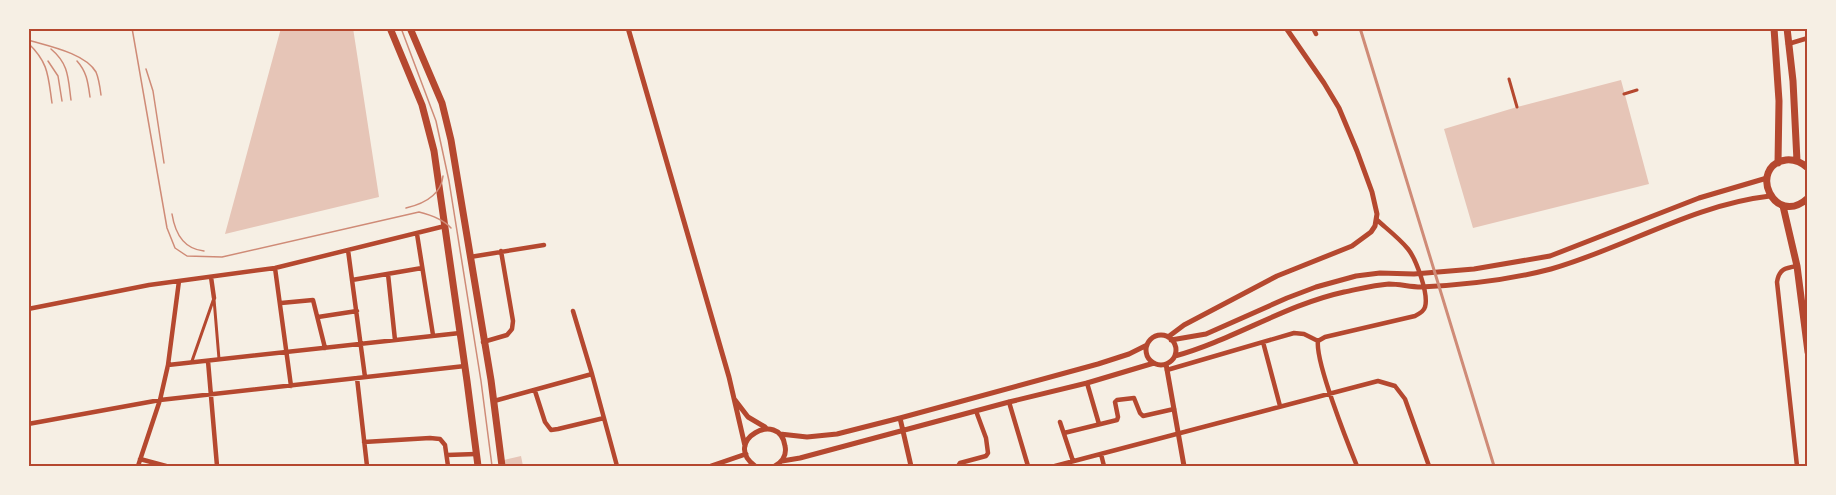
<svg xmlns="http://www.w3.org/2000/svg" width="1836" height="495" font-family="'Sofia Sans Condensed',sans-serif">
  <rect width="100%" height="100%" fill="#f6efe4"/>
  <path fill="#e6c5b7" d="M281,28H353L379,197L225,234Z
    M1621,80L1649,184L1473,228L1444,129L1517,107Z
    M521,456L523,466H505L504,460Z"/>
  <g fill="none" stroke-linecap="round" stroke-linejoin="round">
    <path stroke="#b5482f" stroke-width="3" d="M1509,79L1517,107
      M1624,94L1637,90
      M214,299L219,359
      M192,361L214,298"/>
    <path stroke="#b5482f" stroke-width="4.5" d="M1313,28L1316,34
      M1788,44L1808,38
      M417,234L433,335
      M348,250L365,377
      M470,257L544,245
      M275,268L291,386
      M388,274L395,340
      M211,277L214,298
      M352,280L422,268
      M281,303L313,300L325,348
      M28,309L149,285L275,268L445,226
      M573,311L592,374L617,466
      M318,317L357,311
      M483,342L507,335L512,329L513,321L501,251
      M1263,342L1280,406
      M208,361L217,466
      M168,365L460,333
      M1167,370L1294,333L1304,334L1318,341
      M357,378L367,466
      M1087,383L1099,424
      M535,391L545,422L551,430L558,429L604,418
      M494,401L592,374
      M1009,402L1028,466
      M1060,422L1073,461
      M28,424L160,400L465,366
      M1064,433L1117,420L1118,417L1115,402L1117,400L1134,398L1140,413L1143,416L1174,409
      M364,442L430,438L440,439L445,445L448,466
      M1101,454L1104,466
      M447,455L476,454
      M140,459L166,466
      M138,466L160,400L168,365L179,281
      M958,466L960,463L986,456L988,453L986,438L976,411
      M1055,466L1378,381L1395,386L1405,399L1429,466
      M1357,466C1348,444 1315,361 1318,341L1325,337L1415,316C1419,314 1424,311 1425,307C1429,294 1416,259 1408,249C1399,238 1387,229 1377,220
      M1797,466L1777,282C1779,269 1785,268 1797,266"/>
    <path stroke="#b5482f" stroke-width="5" d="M628,28L729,377L745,446
      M1146 350a15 15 0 1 1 30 0a15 15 0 1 1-30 0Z
      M1168,337L1184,325L1277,276L1352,246L1371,232L1375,226L1377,214L1372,192L1357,151L1339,108L1324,83L1286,28
      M1171,340L1206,334L1287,298L1316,287L1356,276L1380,273L1414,274L1474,269L1550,256L1699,198L1767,178
      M1175,356C1233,340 1285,305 1344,292C1359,289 1374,285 1389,284C1400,284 1410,287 1421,287C1464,285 1509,280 1551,269C1625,248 1692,205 1770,196
      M1166,364L1184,466
      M735,400L748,417L765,427
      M900,418L911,466
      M780,434L807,437L837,434L900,418L1098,364L1129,354L1147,345
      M782,461L800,458L1009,402L1087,383L1154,363
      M711,466L746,454
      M755,466C721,441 780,409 785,446C787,455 782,462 775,466"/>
    <path stroke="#b5482f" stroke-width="7" d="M390,28L422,105L434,151L467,381L478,466
      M410,28L442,103L451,140L491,380L502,466
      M1774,28L1779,101L1778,163
      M1787,28L1793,81L1797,161
      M1808,168C1801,162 1795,159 1786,160C1747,166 1774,229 1808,198
      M1783,206L1797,266L1808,352"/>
    <path stroke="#cf8b77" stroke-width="1.5" d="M132,28L167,228L175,248L187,256L222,257L419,212C431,215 443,219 451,228
      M401,28L436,121L449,181L481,381L492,466
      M28,40C48,46 85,53 96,72C99,79 100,87 101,95
      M28,43C49,63 48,76 52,103
      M51,49C69,64 68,78 71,100
      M48,61L58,76L62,101
      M77,61C87,72 88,83 90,97
      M146,69L153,91L164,163
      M406,208C423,204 441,196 443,176
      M172,214C175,233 183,249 204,251"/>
    <path stroke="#cf8b77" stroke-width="3" d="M1360,28L1494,466"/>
  </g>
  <rect width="1836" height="495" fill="none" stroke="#f6efe4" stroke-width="60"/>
  <rect x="30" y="30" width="1776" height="435" fill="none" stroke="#b5482f" stroke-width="2"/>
</svg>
